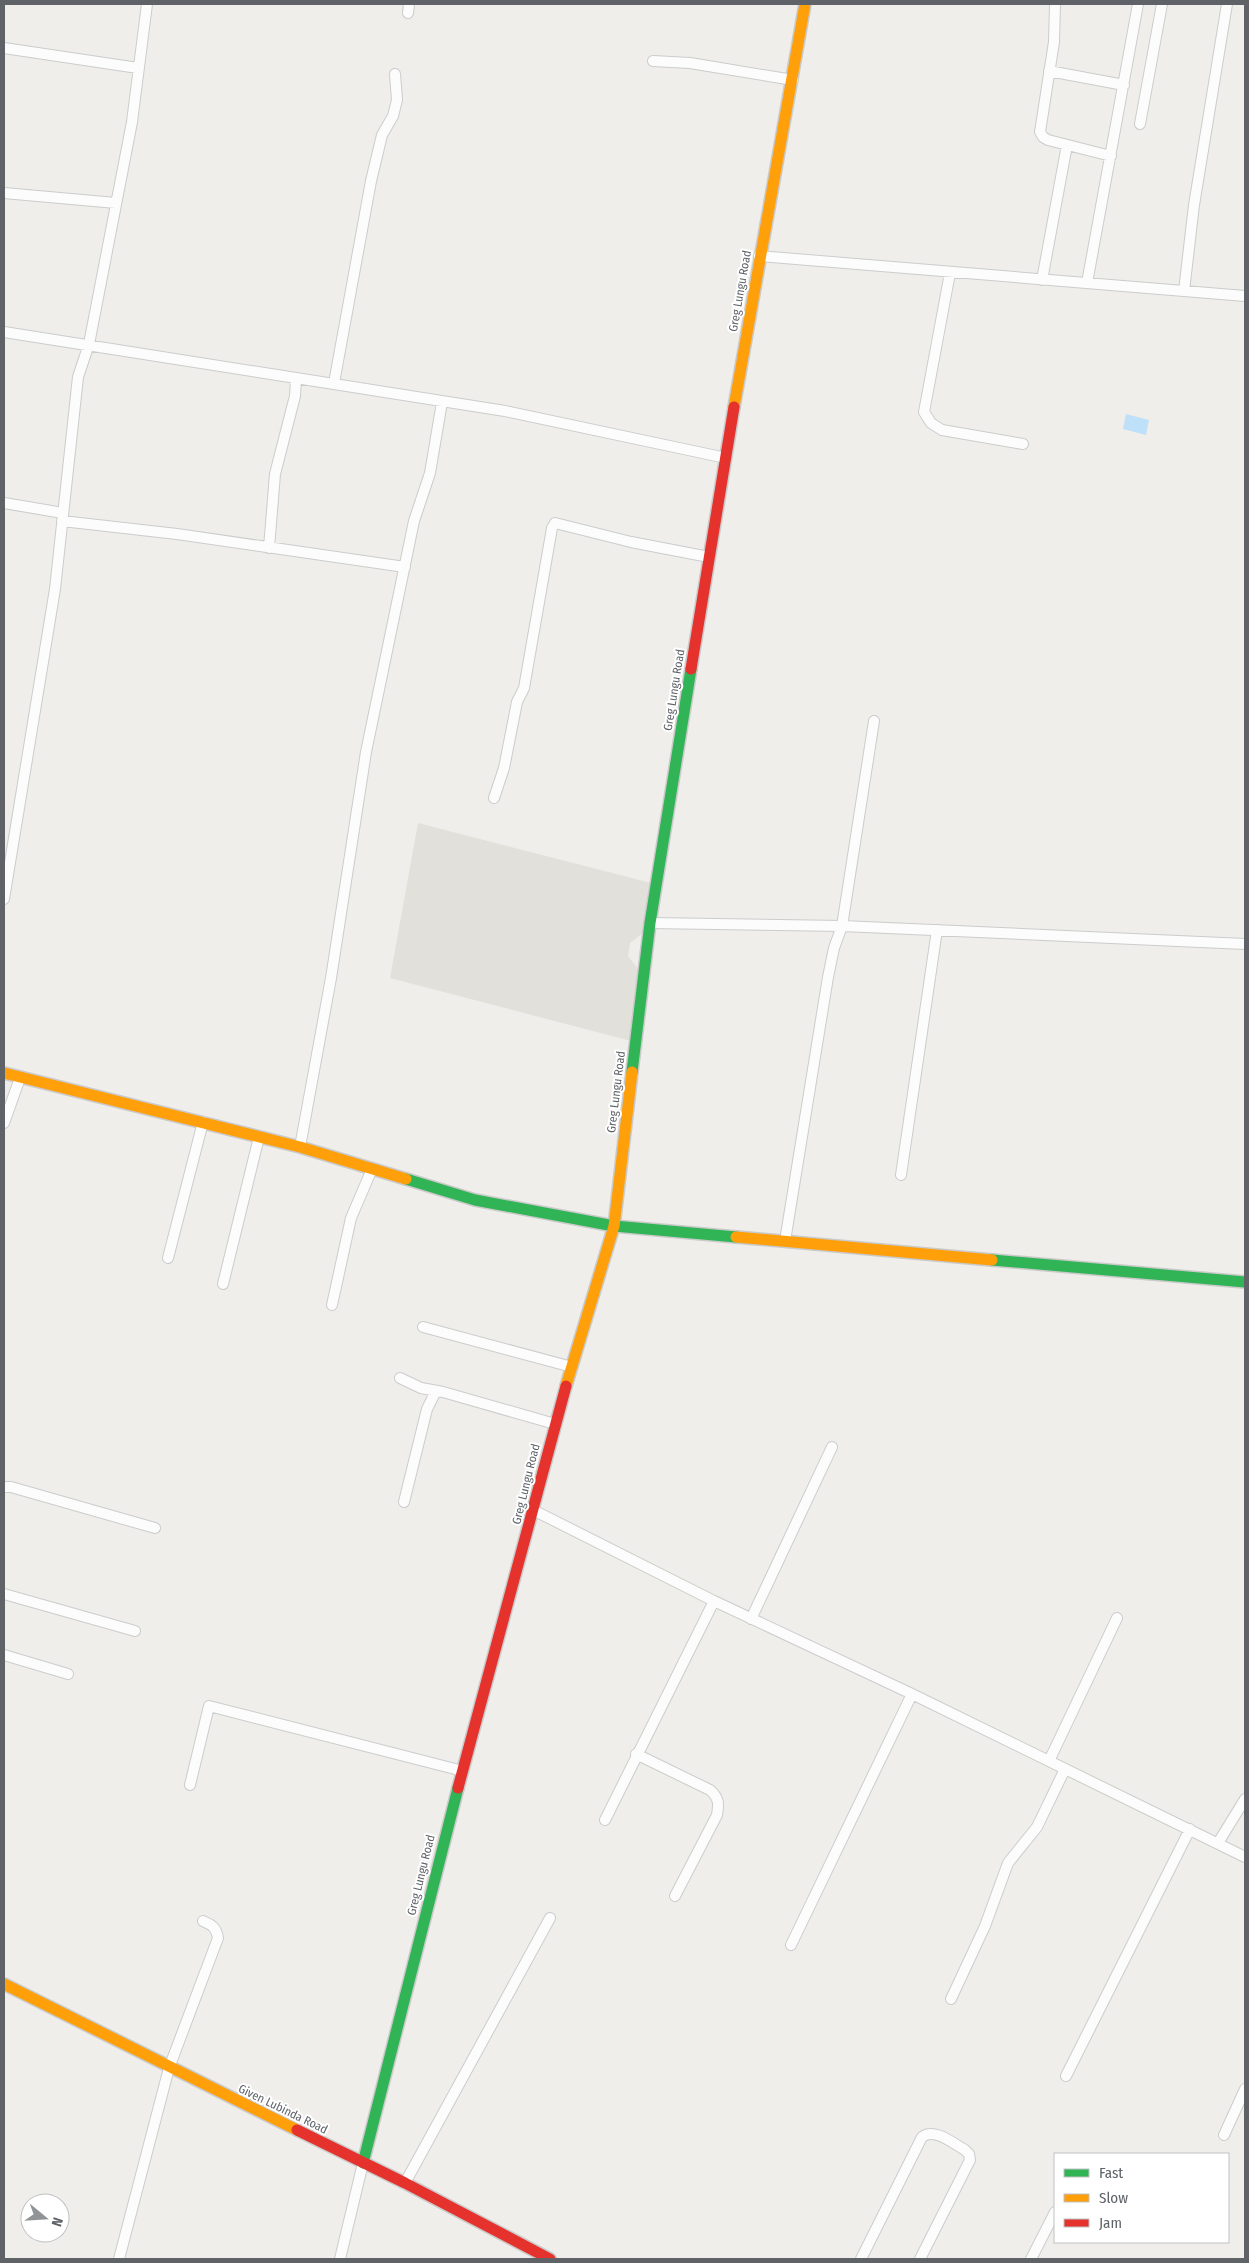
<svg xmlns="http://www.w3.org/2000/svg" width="1249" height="2263" font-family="'Fira Sans Condensed',sans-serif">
  <rect width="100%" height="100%" fill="#efeeea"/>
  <path fill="#e2e0da" d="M418,823L659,885L645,931L630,943L629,950L628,956L638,969L635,1042L390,978Z"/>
  <path fill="#bfe0f9" d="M1126,414L1149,420L1146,435L1123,429Z"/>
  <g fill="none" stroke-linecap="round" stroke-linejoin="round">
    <defs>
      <path id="street" d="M1055,4L1054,42L1040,132L1043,137L1048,140L1111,156
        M408,13L409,4
        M4,48L138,68
        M653,61L690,63L793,80
        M1049,71L1124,85
        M1140,124L1162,4
        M4,193L116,203
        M759,256L1245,296
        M950,273L924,412L931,423L942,430L1023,444
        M1042,280L1067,145
        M1087,283L1138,4
        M1184,291L1194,205L1227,4
        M4,332L505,411L726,458
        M334,383L371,181L382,135L393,116L397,100L395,74
        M4,503L63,513
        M62,521L177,534L405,567
        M269,548L275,474L295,396L296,378
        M494,798L504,768L517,702L524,688L552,528L555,523L631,542L709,557
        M4,899L55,589L78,377L89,344L132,122L147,4
        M650,923L842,926L1245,944
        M4,1123L20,1078
        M300,1147L331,978L366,752L414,521L430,473L442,402
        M901,1175L937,930
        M785,1241L828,977L834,948L842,926L874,721
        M168,1258L203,1122
        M223,1284L259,1137
        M332,1305L351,1218L372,1169
        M423,1327L572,1367
        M400,1378L421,1388L443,1392L555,1424
        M4,1487H11L155,1528
        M404,1502L427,1409L436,1391
        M533,1510L714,1601L912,1694L1245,1857
        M4,1594L135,1631
        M751,1619L832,1447
        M4,1655L68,1674
        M636,1754L710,1790C719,1798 719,1803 717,1815L675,1896
        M1049,1761L1117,1618
        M190,1785L209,1706L463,1771
        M605,1820L714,1601
        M1218,1843L1245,1799
        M791,1945L912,1694
        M951,1999L985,1926L1008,1863L1037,1827L1065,1769
        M1066,2076L1190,1829
        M1224,2135L1245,2089
        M405,2183L550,1918
        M119,2259L169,2068L218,1938C216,1927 212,1925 203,1921
        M340,2259L363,2163
        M861,2259L922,2137C934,2127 954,2144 965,2150L969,2154L970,2160L920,2259
        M1031,2259L1055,2212"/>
      <path id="fast" d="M632,1072L650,923L691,669
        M406,1179L475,1200L614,1226L736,1237
        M992,1260L1245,1282
        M363,2163L458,1788"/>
      <path id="slow" d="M734,407L805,4
        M4,1073L300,1147L406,1179
        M736,1237L992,1260
        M566,1386L614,1226L632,1072
        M4,1984L297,2130"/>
      <path id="jam" d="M691,669L734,407
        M458,1788L566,1386
        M297,2130L405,2183L550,2259"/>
    </defs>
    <use href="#street" stroke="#cbcccc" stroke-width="12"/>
    <use href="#fast" stroke="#cacacb" stroke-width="14"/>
    <use href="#slow" stroke="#cacacb" stroke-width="14"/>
    <use href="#jam" stroke="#cacacb" stroke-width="14"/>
    <use href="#street" stroke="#fdfcfc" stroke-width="10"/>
    <use href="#fast" stroke="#30b455" stroke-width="11"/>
    <use href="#slow" stroke="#ff9f0a" stroke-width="11"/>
    <use href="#jam" stroke="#e5322d" stroke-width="11"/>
  </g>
  <g text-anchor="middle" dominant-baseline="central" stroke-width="4" stroke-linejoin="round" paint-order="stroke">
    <g font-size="12" fill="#5f6368" stroke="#fff">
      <text transform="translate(740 291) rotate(-80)">Greg Lungu Road</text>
      <text transform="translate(674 690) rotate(-81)">Greg Lungu Road</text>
      <text transform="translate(616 1092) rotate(-83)">Greg Lungu Road</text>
      <text transform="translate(526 1484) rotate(-76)">Greg Lungu Road</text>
      <text transform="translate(421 1875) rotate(-76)">Greg Lungu Road</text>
      <text transform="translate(283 2109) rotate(26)">Given Lubinda Road</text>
    </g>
  </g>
  <rect width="1249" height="2263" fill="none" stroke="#5f6368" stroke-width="10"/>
  <rect x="1054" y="2153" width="175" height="90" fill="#ffffff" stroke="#bfc1c3"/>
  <rect x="1064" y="2169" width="25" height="8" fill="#30b455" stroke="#bfc1c3"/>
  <text x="1099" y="2178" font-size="15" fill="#5f6368">Fast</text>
  <rect x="1064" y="2194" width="25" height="8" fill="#ff9f0a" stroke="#bfc1c3"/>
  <text x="1099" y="2203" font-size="15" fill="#5f6368">Slow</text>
  <rect x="1064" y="2219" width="25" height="8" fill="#e5322d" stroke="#bfc1c3"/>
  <text x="1099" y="2228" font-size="15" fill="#5f6368">Jam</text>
  <g transform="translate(45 2218) rotate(108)"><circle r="24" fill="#ffffff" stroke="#bfc1c3"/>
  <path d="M0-4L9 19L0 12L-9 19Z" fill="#919496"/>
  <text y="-8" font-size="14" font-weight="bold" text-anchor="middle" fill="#5f6368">N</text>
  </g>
</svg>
